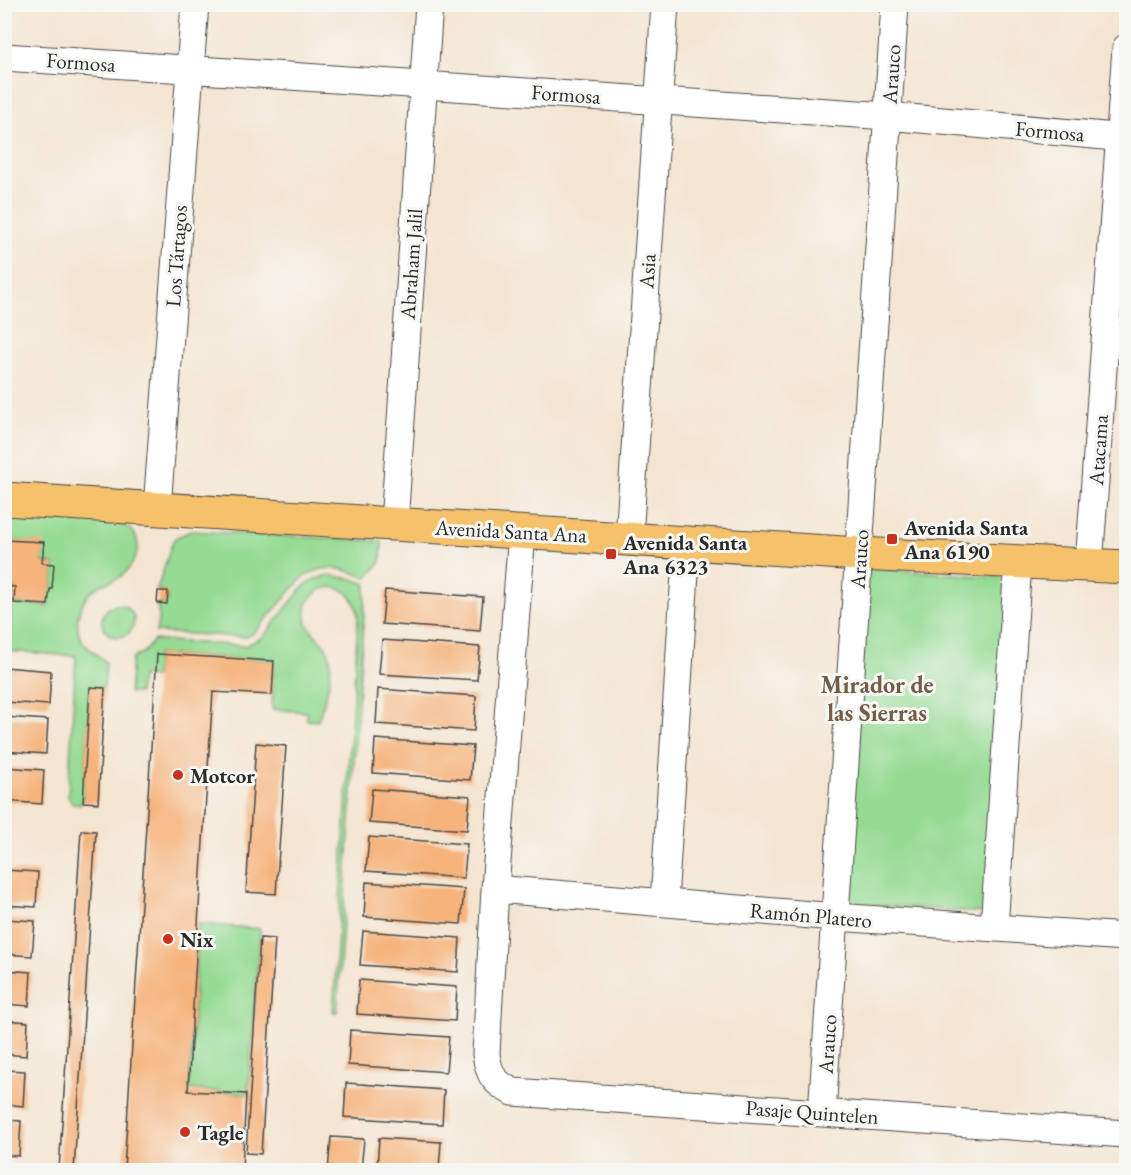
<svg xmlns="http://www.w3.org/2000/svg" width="1131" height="1175" font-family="'EB Garamond',serif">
  <rect width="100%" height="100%" fill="#f6f6f2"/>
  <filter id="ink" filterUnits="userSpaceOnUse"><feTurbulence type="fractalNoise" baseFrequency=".0167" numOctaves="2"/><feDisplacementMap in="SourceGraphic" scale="12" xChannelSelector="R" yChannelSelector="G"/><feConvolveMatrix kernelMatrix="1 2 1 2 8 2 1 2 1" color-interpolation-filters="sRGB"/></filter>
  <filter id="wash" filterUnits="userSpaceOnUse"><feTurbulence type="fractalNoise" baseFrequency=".008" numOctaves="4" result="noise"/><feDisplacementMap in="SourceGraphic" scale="24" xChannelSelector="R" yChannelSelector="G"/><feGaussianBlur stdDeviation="1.35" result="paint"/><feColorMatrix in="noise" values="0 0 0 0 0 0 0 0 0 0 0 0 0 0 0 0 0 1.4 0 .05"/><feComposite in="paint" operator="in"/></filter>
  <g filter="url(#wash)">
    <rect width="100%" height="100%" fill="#f4e5d1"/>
    <path fill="#96db94" stroke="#608360" stroke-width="1.5" d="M4,515C29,516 53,518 78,519C88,520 100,519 110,521C120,523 132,528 136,537C142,551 131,569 120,577C114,581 105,582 99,586C83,595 74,615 79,633C83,649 97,652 106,663L104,687H90L83,802L80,805L72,803L68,796L76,656L8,651L12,588L15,587L14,603L48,606L49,589H52L54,564L42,562L43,543L5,540Z
      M191,531L382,541L381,562L367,578C345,568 323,562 302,578L256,631L247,637L156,632L159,616L157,604H167L168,592L157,590L172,543L175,538Z
      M866,568L1010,578L987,913L844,903Z
      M328,575L352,579L366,584L337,1012H333L358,619C358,607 353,594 340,589C319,581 300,603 307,623C312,636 328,643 330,658C333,679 324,701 318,721L307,720V712L272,709L274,661L157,654L155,677L141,676L139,693H129L132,659L145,651L154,640L245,646L263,637L303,587L313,580Z
      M102 621a16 16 0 1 1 32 0a16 16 0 1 1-32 0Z
      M199,924L260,929L248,1094L189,1089Z"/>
    <g id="blocks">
      <path fill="#f6b37c" d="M4,540L44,542L42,563L54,564L52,589H50L48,605L14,603L15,587L4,586Z
        M385,590L483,597L480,631L382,624Z
        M158,591H168L167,604L157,603Z
        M382,640L480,647L477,680L379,674Z
        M157,654L274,661L272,695L213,692L202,857L188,1091L246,1094L242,1170H124Z
        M4,667L51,671L49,705L4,702Z
        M90,687L105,688L98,803L83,802Z
        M378,689L476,696L474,731L376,724Z
        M4,717L48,720L46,754L4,751Z
        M375,739L473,746L470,780L373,773Z
        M256,743L286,746L276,894L246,892Z
        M4,767L44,770L42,804L4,801Z
        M372,789L470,796L467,830L369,823Z
        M81,830L96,831L74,1170H59Z
        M369,837L467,844L464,878L366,871Z
        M4,870L38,872L36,907L4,905Z
        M366,882L464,889L461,924L364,917Z
        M4,919L35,921L32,956L4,954Z
        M363,931L460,938L458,972L360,965Z
        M260,938L275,939L261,1154L246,1153Z
        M4,970L31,972L29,1006L4,1004Z
        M359,980L457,987L455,1021L357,1014Z
        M4,1020L28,1022L26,1056L4,1054Z
        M350,1030L449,1037L446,1072L348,1065Z
        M4,1070L25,1071L23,1106L4,1104Z
        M346,1083L444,1090L442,1124L344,1117Z
        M4,1120L21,1121L19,1156L4,1155Z
        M331,1137L364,1139L361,1170H328Z
        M379,1138L441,1142L439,1170H377Z"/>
    </g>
  </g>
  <g filter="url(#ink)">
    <use href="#blocks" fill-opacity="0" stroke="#494744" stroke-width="1.5"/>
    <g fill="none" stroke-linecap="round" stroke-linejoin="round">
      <defs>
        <path id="minor" d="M4,57L888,116L1126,138
          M157,508L195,4
          M394,524L429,4
          M522,532L495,889L486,1054C489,1075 494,1083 513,1092L1126,1134
          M629,538L665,4
          M1089,565L1126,48
          M495,889L836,917L1126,937
          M664,902L687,542
          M994,928L1018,562
          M822,1113L895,4"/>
        <path id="major" d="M4,499L859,554L1126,567"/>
      </defs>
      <use href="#minor" stroke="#494744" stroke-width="29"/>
      <use href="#major" stroke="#494744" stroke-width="35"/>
      <path stroke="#494744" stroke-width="4" stroke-dasharray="4.5 4.5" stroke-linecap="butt" d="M5,660L9,586"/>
      <use href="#minor" stroke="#fff" stroke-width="27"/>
      <use href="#major" stroke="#f5c16b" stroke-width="33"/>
    </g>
  </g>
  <g fill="#c8321e" stroke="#f6f6f2" stroke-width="2">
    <rect x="886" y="533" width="12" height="12" rx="3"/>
    <rect x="605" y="548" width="12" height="12" rx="3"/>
    <circle cx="178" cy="775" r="6"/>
    <circle cx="168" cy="939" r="6"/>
    <circle cx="185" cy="1132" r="6"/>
  </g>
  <g text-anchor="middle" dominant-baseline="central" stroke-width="6" stroke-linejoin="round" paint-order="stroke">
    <g font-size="21" fill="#2b2b2b" stroke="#f6f6f2">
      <text transform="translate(81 62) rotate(4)">Formosa</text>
      <text transform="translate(891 74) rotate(-86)">Arauco</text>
      <text transform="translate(566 94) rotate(4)">Formosa</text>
      <text transform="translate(1050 131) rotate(5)">Formosa</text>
      <text transform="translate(176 256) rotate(-86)">Los Tártagos</text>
      <text transform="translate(411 264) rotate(-86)">Abraham Jalil</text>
      <text transform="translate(647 271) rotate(-86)">Asia</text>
      <text transform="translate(1098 450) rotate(-86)">Atacama</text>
      <text transform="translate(511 531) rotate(3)">Avenida Santa Ana</text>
      <text transform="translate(859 559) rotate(-86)">Arauco</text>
      <text transform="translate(811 915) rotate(5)">Ramón Platero</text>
      <text transform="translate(827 1044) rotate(-86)">Arauco</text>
      <text transform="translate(812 1112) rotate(4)">Pasaje Quintelen</text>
    </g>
    <g font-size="21" font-weight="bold" fill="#2b2b2b" stroke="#f6f6f2" text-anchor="start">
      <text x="904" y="527">Avenida Santa<tspan x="904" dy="24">Ana 6190</tspan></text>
      <text x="623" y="542">Avenida Santa<tspan x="623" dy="24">Ana 6323</tspan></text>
      <text x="190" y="775">Motcor</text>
      <text x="180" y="939">Nix</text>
      <text x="197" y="1132">Tagle</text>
    </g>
    <g font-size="24" font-weight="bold" fill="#725b47" stroke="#f6f6f2">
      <text x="877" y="684">Mirador de<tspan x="877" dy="28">las Sierras</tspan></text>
    </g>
  </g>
  <rect width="1131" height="1175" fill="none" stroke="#f6f6f2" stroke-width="24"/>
</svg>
